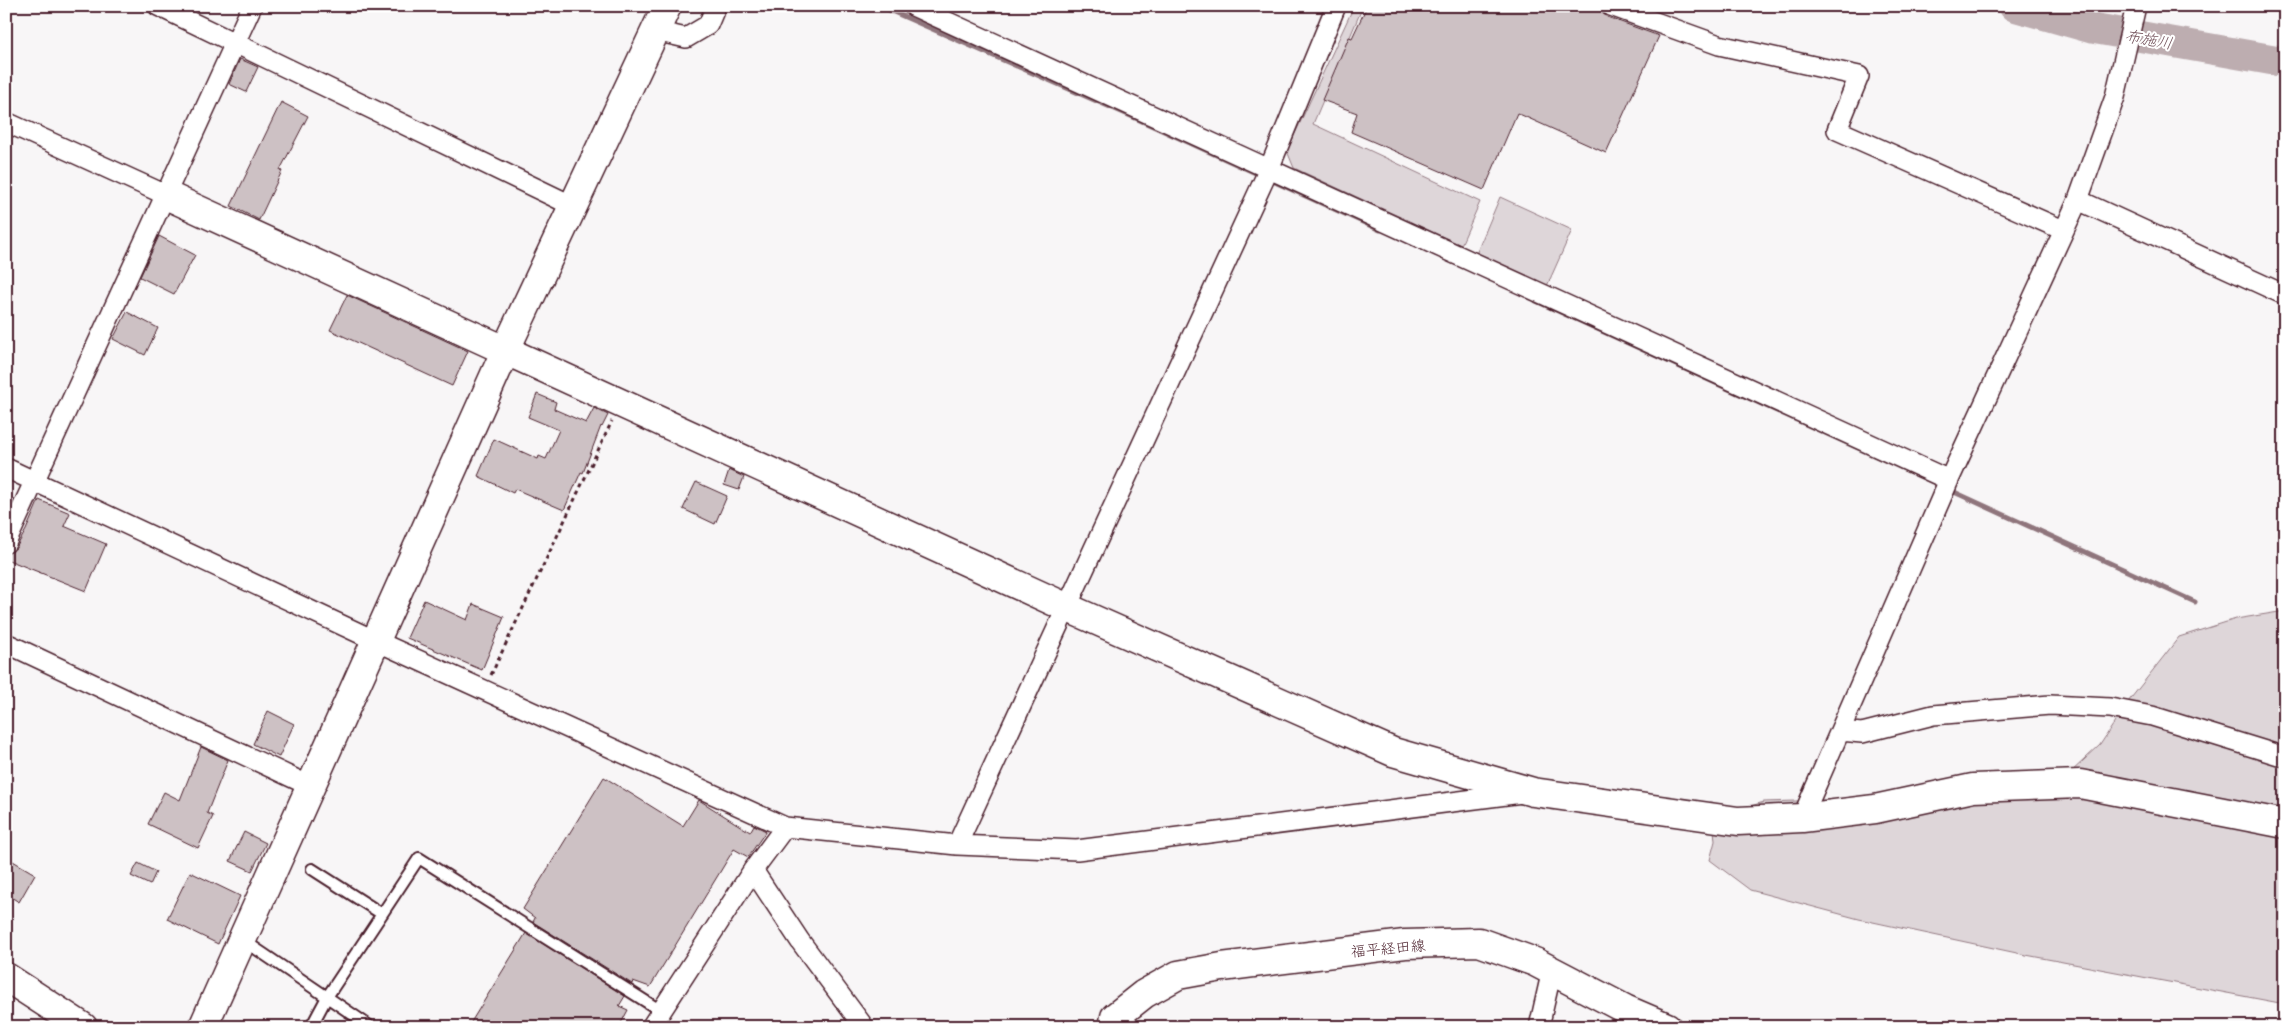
<svg xmlns="http://www.w3.org/2000/svg" width="2291" height="1033" font-family="'Playpen Sans','Klee One',sans-serif">
  <rect width="100%" height="100%" fill="#f8f6f7"/>
  <filter id="ink" filterUnits="userSpaceOnUse"><feTurbulence type="fractalNoise" baseFrequency=".02" numOctaves="2"/><feDisplacementMap in="SourceGraphic" scale="10" xChannelSelector="R" yChannelSelector="G"/><feConvolveMatrix kernelMatrix="1 2 1 2 8 2 1 2 1" color-interpolation-filters="sRGB"/></filter>
  <g filter="url(#ink)">
    <path fill="#ded6d9" stroke="#947a82" d="M1354,6H1363L1313,124L1480,202L1461,245L1294,168L1287,151Z
      M1500,197L1572,230L1547,286L1476,254Z
      M2285,611V1004L2026,955L1859,919L1750,890L1710,860L1715,841L1714,830L1723,814L1764,802L1923,797L2070,773L2100,745L2128,702L2179,637L2236,619Z"/>
    <g fill="none" stroke-linecap="round" stroke-linejoin="round">
      <path stroke="#8f747b" stroke-width="5" d="M880,6L1133,117L1380,230
        M1536,301L2195,602"/>
      <path stroke="#bdadb0" stroke-width="31" d="M2014,6L2092,28L2285,62"/>
    </g>
    <path fill="#cdc1c4" stroke="#4a1f2b" d="M1367,6H1594L1607,17L1659,36L1606,153L1517,113L1484,190L1351,132L1357,113L1322,100L1349,37L1352,38Z
      M240,59L258,67L246,92L229,84Z
      M281,102L308,116L280,170L282,171L259,220L231,206Z
      M159,236L195,255L174,294L140,277Z
      M347,295L468,351L452,386L330,330Z
      M127,312L158,328L145,355L113,339Z
      M537,394L556,402L554,409L586,423L594,408L608,415L602,427L601,426L583,473L581,472L564,510L515,489L513,493L478,476L494,439L538,459L539,456L546,459L559,430L528,417Z
      M729,470L744,477L739,490L724,485Z
      M696,482L727,496L715,524L683,509Z
      M39,500L70,513L64,526L106,544L86,591L6,559V554L16,548L26,530Z
      M424,600L467,620L473,604L504,617L482,670L407,638Z
      M268,711L294,724L279,757L253,744Z
      M201,747L228,760L207,813L213,816L198,848L148,824L164,792L180,800Z
      M604,777L683,826L699,800L750,832L754,825L766,831L748,857L734,849L650,987L633,981L632,984L533,922L535,918L523,909Z
      M244,832L266,843L252,871L230,861Z
      M6,857L35,874L19,902L6,894Z
      M138,863L156,872L150,885L131,876Z
      M190,872L240,896L218,944L167,919Z
      M526,933L625,996L619,1006L628,1010L619,1027H468Z"/>
    <g fill="none" stroke-linecap="round" stroke-linejoin="round">
      <defs>
        <path id="lane" d="M312,869L382,914L327,997L371,1027
          M382,914L419,858L661,1011
          M243,940L327,997L311,1027"/>
        <path id="street" d="M158,6L573,206
          M913,6L1949,480
          M1611,6L1719,45L1859,76L1837,130L2063,230
          M655,31L686,38L708,25L716,6
          M6,122L166,195
          M2078,200L2285,295
          M6,468L361,634L785,827L957,845L1077,850L1522,793
          M6,543L252,6
          M6,643L310,786
          M1840,731L1862,733L1933,715L2050,705L2110,708L2152,716L2285,757
          M1802,818L1949,480L2078,200L2115,97L2136,6
          M957,845L1269,169L1336,6
          M753,870L800,941L864,1027
          M651,1027L753,870L785,827
          M1539,1027L1552,970"/>
        <path id="secondary" d="M166,195L1068,608L1393,752L1533,792L1738,821L1802,818L1875,809L1973,788L2080,784L2285,824
          M6,977L83,1027
          M203,1027L513,334L667,6
          M1113,1027L1115,1017L1144,994L1178,975L1222,967L1405,944L1479,942L1535,962L1625,1009L1667,1027"/>
      </defs>
      <use href="#lane" stroke="#4a1f2b" stroke-width="14"/>
      <use href="#street" stroke="#4a1f2b" stroke-width="22"/>
      <use href="#secondary" stroke="#4a1f2b" stroke-width="31"/>
      <path stroke="#4a1f2b" stroke-width="3" stroke-dasharray="4 4" stroke-linecap="butt" d="M491,675L612,421"/>
      <use href="#lane" stroke="#fff" stroke-width="10"/>
      <use href="#street" stroke="#fff" stroke-width="19"/>
      <use href="#secondary" stroke="#fff" stroke-width="28"/>
    </g>
  </g>
  <g text-anchor="middle" dominant-baseline="central" stroke-width="4" stroke-linejoin="round" paint-order="stroke">
    <g font-size="15" fill="#4a1f2b" stroke="#fff">
      <text transform="translate(1388 947) rotate(-5)">福平経田線</text>
    </g>
    <g font-size="16" font-style="italic" fill="#72515a" stroke="#fff">
      <text transform="translate(2149 38) rotate(10)">布施川</text>
    </g>
  </g>
  <rect width="2291" height="1033" fill="none" stroke="#fff" stroke-width="25"/>
  <rect x="12" y="12" width="2266" height="1008" fill="none" stroke="#4a1f2b" stroke-width="2" filter="url(#ink)"/>
</svg>
